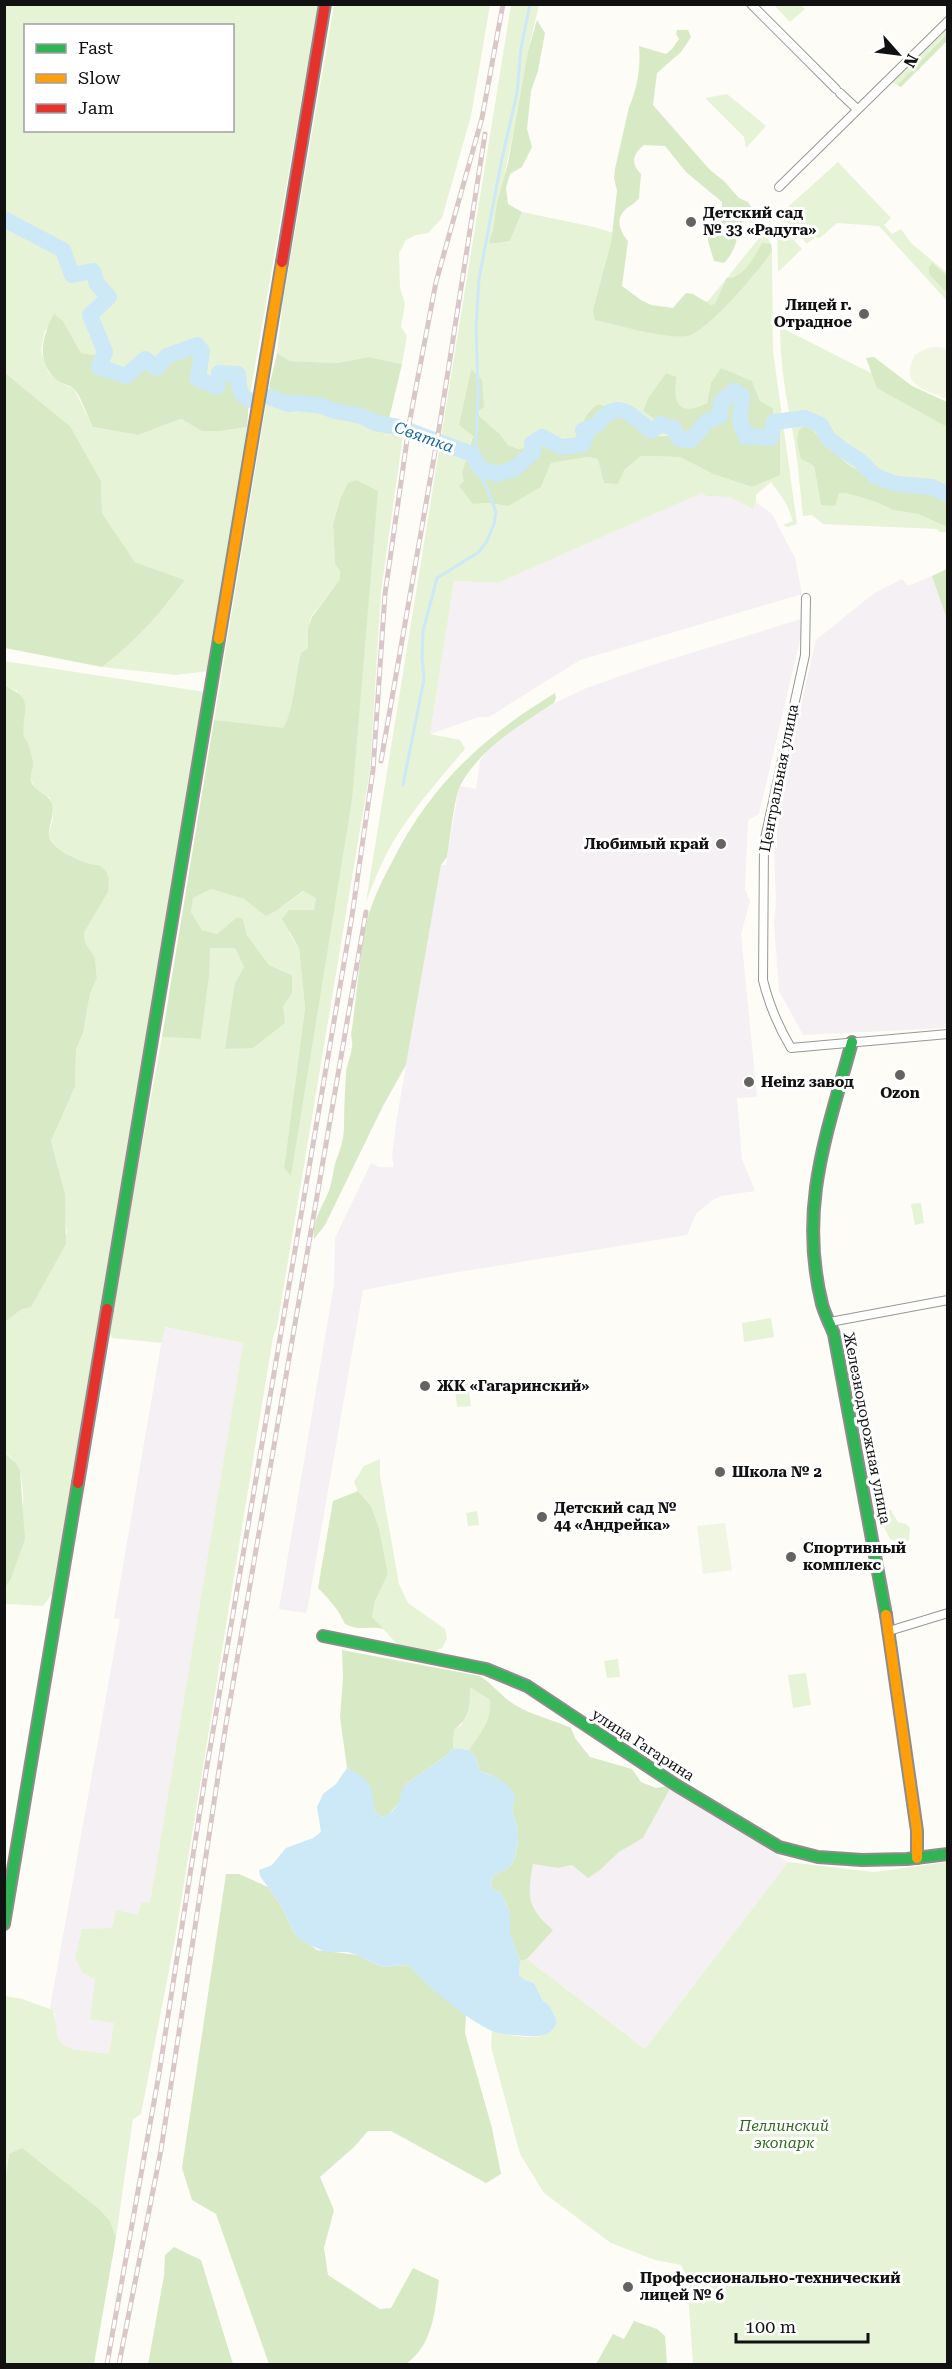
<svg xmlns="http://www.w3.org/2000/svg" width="952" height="2369" font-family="'Roboto Serif',serif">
  <rect width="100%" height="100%" fill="#fdfcf7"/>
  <path fill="#f5f0f3" d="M702,493L706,496L730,497L753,508L756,502L772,514L795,558L802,594L580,660L489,717H479L430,734L454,581L498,583Z
    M932,576L948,619L947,1028L803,1035L779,991L774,922L776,901L774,848H777V826L795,732L816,640L873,594L902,579L908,586Z
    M801,619L803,627L759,814L748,820L745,889L750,901L741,934L757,1097L737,1098L742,1159L755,1191L721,1196L711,1201L696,1214L687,1235L446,1274L363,1290L307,1611L306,1613L279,1609L334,1284L335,1238L371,1163L379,1167H394L392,1156L396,1123L441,865H446L459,786L476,789L480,761L487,751L516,727L555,703L584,689L649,666Z
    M164,1327L243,1343L150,1902L138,1915L112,1928L95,1978L114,2023L109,2054L72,2049L64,2045L58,2038L55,2027V2014L50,2008L120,1619L114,1618Z
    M672,1785L788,1862L645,2049L527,1959L552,1930L535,1915L528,1888L533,1864L558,1868L572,1865L600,1870L619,1852L643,1838Z"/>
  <path fill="#e7f3d7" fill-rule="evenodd" d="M4,5H318L249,400L242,396L239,388L217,387L198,379L202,351C179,352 172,351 156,368L145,359L126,376L99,367L104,352L93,355L81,353L63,322L45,330L41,350L48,372L59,382L74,389L93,427L138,435L181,419L202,431H221L247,427L226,592L208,671L176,675L102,667C135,641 161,614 185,580L135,562L102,513L101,481L70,426L5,373ZM26,26H232V130H26Z
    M334,5H490L471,116L442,218L428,233L416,235L406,240L399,253L400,288L405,304L401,327L407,336L402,364L369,357L337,363L290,361L277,353L283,301Z
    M511,5H539L528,51L514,129L493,230L489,240L490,244L510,241L522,212L594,227L624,236L609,309L679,317L709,300L764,232L771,244L772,251L773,351L797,524L788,527L783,525L793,521L786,503L771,482L756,495V502L753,509L730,497L706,496L702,493L498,583L454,581L430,734L460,740L465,749C442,776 418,803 398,834C384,855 375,879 366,902ZM471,369L480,417L499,433L508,445L519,449L527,447L538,433L563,439L575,438L587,414L597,404C632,411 632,444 676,433L643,411L648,398L666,373L677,377C672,405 679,417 707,403L711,383L752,381L760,401L773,408L774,422L780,435V474L752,487L713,474L680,457L641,456L604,483L599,459L588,457L551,463L541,487L509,506L488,503L473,504L462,473L473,435L459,425Z
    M774,5H801L805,9L790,22Z
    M947,28V34L897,85L891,82Z
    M727,94L766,126L746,148L744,137L705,98Z
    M838,162L891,218L884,225L892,234L901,229L911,243L947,273V301L879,226L837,223L820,238L815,237L807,244L780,214Z
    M777,222L802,249L778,272Z
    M780,327L875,375L947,417V502L934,493L899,489L877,477L868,476L850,466L825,445L813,430L801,459L814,466L821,505L839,493H846L876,502L893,510L918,514L947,527V532H940L937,529L823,524L812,515L803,516C800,489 798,460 793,433C786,397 780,363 780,327Z
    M269,387L277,395L285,398L298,397L322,399L335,406L363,409L375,416L389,419L387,430L403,435L381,592L370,770L277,1327L273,1337L174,1945L141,2114L133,2119L116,2237L110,2221L9,2154L5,2183V1996L22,1999L53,2010L58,2038L64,2045L72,2049L109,2054L114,2023L90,2019L95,1979L83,1973L75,1958L82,1929L112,1928L116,1910L138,1915L141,1903L150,1902L243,1343L165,1327L162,1343L112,1338L110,1333L113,1303L162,1037L201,1039L209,977V948H235L244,967L235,983L283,1007L292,993V975L269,965L247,935L243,919L237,917L217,934L202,930L191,912L192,898L211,889L244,899L266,915L276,911L304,891L317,898L315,910H290L289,933L299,948L305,1008L284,1168L352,800L340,499L333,524L335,563L340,571V579L311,617L308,628V648L301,653C295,675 294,711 283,729L214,720Z
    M4,661L205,692L53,1593L43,1606L5,1604V1588L10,1581C16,1550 39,1472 5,1453V1322L22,1309L67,1233L65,1217V1194L51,1141L75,1087L76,1050L83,1033L90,994L97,977L95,959L85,942L84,933L108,892L99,865C87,866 50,849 49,835C49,829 53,822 53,816C53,810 51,803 50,798L35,788L31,780L30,752L24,736L17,691L5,686Z
    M921,1203L924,1223L915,1225L911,1204Z
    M771,1318L774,1337L744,1342L742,1323Z
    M467,1378L471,1406L457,1407L454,1380Z
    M380,1459V1476L399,1584L408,1603L445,1629L447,1639L442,1648L433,1653L413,1650L397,1644L372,1617L375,1601L388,1574L379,1528L371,1506L358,1491L354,1482L364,1466Z
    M885,1509L891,1510L898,1522L906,1524L910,1528L909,1540L902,1543L890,1539L878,1516L880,1510Z
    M477,1511L479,1525L468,1526L466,1513Z
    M618,1659L620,1677L607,1678L604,1661Z
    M806,1673L811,1705L793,1708L788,1675Z
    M470,1686L490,1700C492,1721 480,1733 469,1750L453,1748L454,1730L462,1725Z
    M788,1862L874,1872L947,1862V2364H693L687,2277L681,2265L655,2260L611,2243L544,2193L520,2154L491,2047L492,2031C512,2035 548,2046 557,2022L550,2006L543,2001L534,1983L525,1980L519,1975L520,1961L527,1959L645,2049Z"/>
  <path fill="#d8eac5" d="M537,20L545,33L538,71L531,91L527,129L532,147L522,167L510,174L506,188L508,204L522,212L510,241L490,244L489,240L493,230L497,203L508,163L528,51Z
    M677,30H688L691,37L681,52L657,73L653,105L710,170L724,181L739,198L748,202L753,210L738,228C738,241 733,254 724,263L714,261C706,233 703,237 722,213V202L686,172L665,146L644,145C633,154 630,163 641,174L639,198C635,204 628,206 624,211C615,221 621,233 628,241L622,286L641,300L651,305L673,308L686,293L693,294L711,305L715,304L727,278C743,279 755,256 762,243L771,244L772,251C761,268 707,333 687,336C666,339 617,325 595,320L593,310L611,243L617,191L614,178L615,169L629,107C637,90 641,66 639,46L666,54L672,49L679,39L676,34Z
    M947,34V41L901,87L897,85Z
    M932,263L947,276V293L929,274V267Z
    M54,314L63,321L81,353L93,355L105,352L100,367L126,376L145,359L156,368L167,356L197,345L202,351L198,379L216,387L219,373L238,374C239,386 238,394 249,400L247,427L221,431H202L181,419L138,435L93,427C88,418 81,396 74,389C70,385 62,384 58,381C35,363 42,336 54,314Z
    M277,353L290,361L337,363L369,357L402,364L389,419L375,416L363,409L335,406L322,399L298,397L285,398L277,395L269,387Z
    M874,357L912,386L947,402V427L877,388L866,358Z
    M721,368L752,381L760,401L773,408L774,422L780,435V475L752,487L713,474L680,457L641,456L624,470L618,484L604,483L598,459L588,457L551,463L541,487L509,506L488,503L473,504L459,486L464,481L462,473L473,436L459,425L471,369L482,380L484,407L478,411L480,417L499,433L508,445L519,449L527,447L538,433L563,439L575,438L587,414L597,404C631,411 633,444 675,434L643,411L648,398L666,373L677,377C672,404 679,417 707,403L711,383Z
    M5,373L70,426L101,481L102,513L135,562L185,580C161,613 135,642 102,667L5,648Z
    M804,426L813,430L825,445L850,466L868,476L877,477L899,489L934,493L947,502V527L918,514L893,510L876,502L846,493H839L835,506L821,505L814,466L801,459L797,442L799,430Z
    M356,480L378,491L352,800L291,1176L284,1168L305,1008L299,948L282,919L289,910H314L316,898L303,891L276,911L266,916L244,899L211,889L193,898L191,912L202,930L217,934L237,917L243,919L247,935L269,965L292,975V993L283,1007L285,1023L253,1048L225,1049L235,983L244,967L235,948H210L209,977L201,1039L162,1037L214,720L283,728C294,712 295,674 301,653L308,648V628L312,617L340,579V571L335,564L333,524L340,499L348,483Z
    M947,569V619L932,576Z
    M5,686C38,700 20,713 24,736C24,738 28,742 28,744C30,749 32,757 33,762C33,768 30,775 31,781C34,792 49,793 52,804C55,816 48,825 49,836C51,850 88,866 99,865L106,871L109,879L108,892L84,933L85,942L95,958L97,978L90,994L83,1033L76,1050L75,1087L51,1141L65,1194L66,1244L31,1307L22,1309L5,1322Z
    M555,693L556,698L554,703C520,725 481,748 461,784C454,795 450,842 447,857L441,865L406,1065L383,1106L325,1225L314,1239C311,1223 323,1205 329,1191C332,1182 333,1172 335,1164C339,1152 344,1141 344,1127C344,1109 345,1090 346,1072C348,1059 355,1049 351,1035C357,997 359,955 368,917C374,896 384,877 394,858C432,784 484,736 555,693Z
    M5,1453L16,1463L20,1471L25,1539L10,1581L5,1588Z
    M358,1491L371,1506L379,1528L388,1574L375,1601L372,1617L384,1629C367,1625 363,1632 345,1624C339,1610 329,1599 318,1588L333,1501Z
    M342,1650L480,1676C491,1683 499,1693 509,1701C527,1714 551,1719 571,1728L575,1738L590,1757L632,1769L641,1782L656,1788L672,1785L643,1838L619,1852L600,1870L588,1878L572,1865L558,1868L533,1864C527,1896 527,1908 553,1930L527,1959L520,1961L510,1934V1913L501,1892L492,1889C487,1870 506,1875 512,1863C518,1853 519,1837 517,1826C516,1821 513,1817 513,1813C511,1804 518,1799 511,1791C502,1779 493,1776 480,1771L475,1756L469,1750C480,1733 492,1721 490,1700L470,1687C470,1705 470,1718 454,1730L453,1748L446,1756L406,1784L399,1803L388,1815L382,1817L375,1812C373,1795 364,1776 347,1768L340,1717L343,1678Z
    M226,1874H239L268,1887L282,1907L294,1933L317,1950L358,1955L373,1963L384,1967L409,1965L431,1987L466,2014L465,2033L492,2128L501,2174L486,2183L391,2131H368L354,2147L320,2177L334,2210L324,2248L328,2275L380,2309L391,2308L413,2268L439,2280C435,2311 433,2345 406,2364H269L216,2214L192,2200L182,2168Z
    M22,2148L99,2209L110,2221L116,2237L94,2364H5V2183L9,2154Z
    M174,2247L201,2260L233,2364H148L164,2276L165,2255Z
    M634,2321L657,2329L665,2336L667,2364H596L613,2334L624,2339Z"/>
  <path fill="#f0f6e1" d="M937,347L947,349V399C925,389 898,385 915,355L927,348Z
    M725,1523L732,1570L703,1574L697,1526Z"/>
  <path fill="#cde8f7" d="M453,1748L469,1750L475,1756L480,1771C492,1776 503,1779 512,1790C518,1799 511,1804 513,1813C513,1817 516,1821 517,1826C519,1837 518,1853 512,1863C506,1875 487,1870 492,1889L501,1892L510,1913V1933L520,1961L519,1975L525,1980L534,1983L543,2001L550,2006L557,2022C552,2035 542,2037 528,2036C516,2035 502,2035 492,2031C466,2019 426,1986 409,1965L384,1967L373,1963L358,1955L347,1952H326L307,1944L294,1933L282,1907L260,1876L259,1870L272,1865L286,1848L313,1838L321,1832L317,1807L323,1794L336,1784L347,1768C373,1780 371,1785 375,1812L383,1817C392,1814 403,1801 401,1791L406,1784L446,1756Z"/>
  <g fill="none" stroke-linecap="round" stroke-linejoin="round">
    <path stroke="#cde8f7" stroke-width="3" d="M403,785L424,679L422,657L423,631L437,578L479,552L487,541L494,524L496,512L487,488L475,466L478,396L476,326L479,279L501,163L517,93L521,48L530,4"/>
    <path stroke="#cde8f7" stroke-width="16" d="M4,219L63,250L72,275L93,271L97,284L109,297L90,315L105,352L99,367L126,376L145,359L156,368L167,356L197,345L202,351L198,379L217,387L219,373L238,374C239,386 238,394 249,400
      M269,397L288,404L299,403L322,406L335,411L361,416L375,423L399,427L472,454L481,469L496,474L514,469L533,452L532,443L542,437L561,447L582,445L586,437L583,430C593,429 596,425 603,418C620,399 636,419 651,431L661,424L673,428L679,439L691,440L707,421L720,416L721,402L734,391L742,396L740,419L745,436L771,438L774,422L805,418L821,425L828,438L843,450L859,460L875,476L896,484L932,487L948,495"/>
    <defs>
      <path id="street" d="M751,4L836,89
        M840,93L857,109
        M779,187L948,21
        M806,598L805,655L764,843L763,980C769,1005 778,1026 791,1048L948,1034
        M830,1322L948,1300
        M889,1631L948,1613"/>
      <path id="fast" d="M852,1042C827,1134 798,1207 822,1304C825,1315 830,1324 834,1334L886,1615
        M107,1309L219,639
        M323,1636L486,1669L527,1686L676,1785L779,1847L818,1857L862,1860L907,1859L948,1854
        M4,1924L78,1483"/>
      <path id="slow" d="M219,639L282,262
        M886,1615L917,1831V1858"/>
      <path id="jam" d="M282,262L325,4
        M78,1483L107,1309"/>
    </defs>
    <use href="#street" stroke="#979795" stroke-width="10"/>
    <use href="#fast" stroke="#8e8d8b" stroke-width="14"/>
    <use href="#slow" stroke="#8e8d8b" stroke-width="14"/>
    <use href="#jam" stroke="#8e8d8b" stroke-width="14"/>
    <use href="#street" stroke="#fffffe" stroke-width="8"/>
    <use href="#fast" stroke="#30b455" stroke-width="10"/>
    <use href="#slow" stroke="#ff9f0a" stroke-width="10"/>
    <use href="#jam" stroke="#e5322d" stroke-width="10"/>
    <defs>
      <path id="rail" d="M381,761L439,429L485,134
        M107,2364L159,2074L206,1772L352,916L373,770L385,594L410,419L436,282L482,118L503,4
        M119,2364L161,2150L226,1724L366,912"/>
    </defs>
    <use href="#rail" stroke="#d9c6c7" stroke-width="5"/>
    <use href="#rail" stroke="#fff" stroke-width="3" stroke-dasharray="9" stroke-linecap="butt"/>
  </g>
  <g fill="#646362" stroke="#fff" stroke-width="2">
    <circle cx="691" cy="222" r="6"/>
    <circle cx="864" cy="314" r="6"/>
    <circle cx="721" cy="844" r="6"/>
    <circle cx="900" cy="1075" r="6"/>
    <circle cx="749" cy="1082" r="6"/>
    <circle cx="425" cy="1386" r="6"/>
    <circle cx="720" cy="1472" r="6"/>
    <circle cx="542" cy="1517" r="6"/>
    <circle cx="791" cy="1557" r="6"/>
    <circle cx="628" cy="2287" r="6"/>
  </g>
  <g text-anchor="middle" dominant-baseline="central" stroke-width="6" stroke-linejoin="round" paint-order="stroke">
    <g font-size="15" font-weight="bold" fill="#111" stroke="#fff" text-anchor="start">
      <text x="703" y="213">Детский сад<tspan x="703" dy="17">№ 33 «Радуга»</tspan></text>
      <text x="852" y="305" text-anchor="end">Лицей г.<tspan x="852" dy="17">Отрадное</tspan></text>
      <text x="709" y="844" text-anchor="end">Любимый край</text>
      <text x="761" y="1082">Heinz завод</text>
      <text x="900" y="1093" text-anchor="middle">Ozon</text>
      <text x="437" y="1386">ЖК «Гагаринский»</text>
      <text x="732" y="1472">Школа № 2</text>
      <text x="554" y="1508">Детский сад №<tspan x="554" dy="17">44 «Андрейка»</tspan></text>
      <text x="803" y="1548">Спортивный<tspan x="803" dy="17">комплекс</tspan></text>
      <text x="640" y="2278">Профессионально-технический<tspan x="640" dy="17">лицей № 6</tspan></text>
    </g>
    <g font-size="15" fill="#111" stroke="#fff">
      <text transform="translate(779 778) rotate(-79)">Центральная улица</text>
      <text transform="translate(867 1428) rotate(79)">Железнодорожная улица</text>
      <text transform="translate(643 1745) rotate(33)">улица Гагарина</text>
    </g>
    <g font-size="15" font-style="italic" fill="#2f6b1f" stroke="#fff">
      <text x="784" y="2126">Пеллинский<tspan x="784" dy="17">экопарк</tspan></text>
    </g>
    <g font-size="16" font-style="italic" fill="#1768a6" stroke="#fff">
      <text transform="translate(424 437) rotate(20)">Святка</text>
    </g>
  </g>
  <rect width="952" height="2369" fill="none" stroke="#111111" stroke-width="12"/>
  <rect x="24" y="24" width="210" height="108" fill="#ffffff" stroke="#a0a0a0" stroke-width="1.5"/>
  <rect x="36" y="44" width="30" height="9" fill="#30b455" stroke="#a0a0a0" stroke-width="1.5"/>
  <text x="78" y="54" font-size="18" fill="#111111">Fast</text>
  <rect x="36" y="74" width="30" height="9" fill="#ff9f0a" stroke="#a0a0a0" stroke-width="1.5"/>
  <text x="78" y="84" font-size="18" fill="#111111">Slow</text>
  <rect x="36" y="104" width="30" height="9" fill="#e5322d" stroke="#a0a0a0" stroke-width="1.5"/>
  <text x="78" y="114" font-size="18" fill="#111111">Jam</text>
  <g transform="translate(898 54) rotate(118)" stroke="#ffffff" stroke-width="4.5" paint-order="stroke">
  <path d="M0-4.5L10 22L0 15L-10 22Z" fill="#111111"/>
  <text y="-9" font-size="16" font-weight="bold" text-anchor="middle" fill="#111111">N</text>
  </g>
  <path d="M736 2333v9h132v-9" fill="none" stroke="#111111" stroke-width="3"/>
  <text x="745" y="2333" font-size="18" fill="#111111" stroke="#ffffff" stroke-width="4.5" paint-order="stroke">100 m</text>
</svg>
